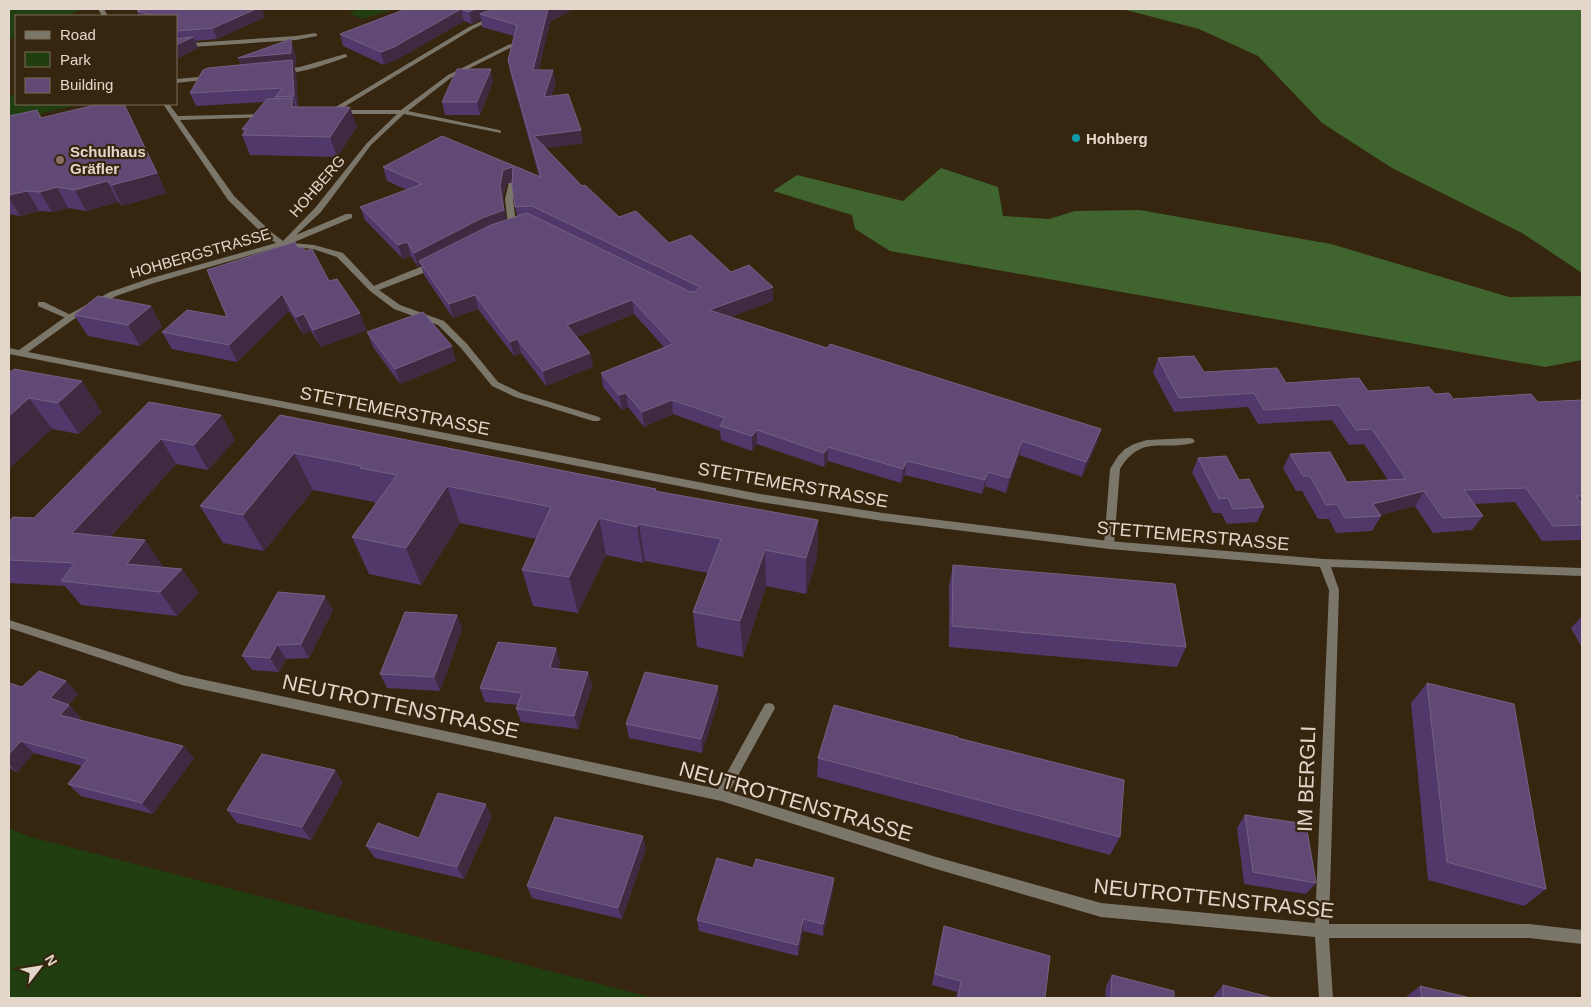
<svg xmlns="http://www.w3.org/2000/svg" width="1591" height="1007" font-family="Arial,sans-serif">
  <rect width="100%" height="100%" fill="#36250f"/>
  <path fill="#213e11" d="M9,9H84L66,16H16V37L9,40Z
    M358,9H394L362,19L349,13Z
    M16,94V104H81L9,121V96Z
    M9,828L27,836L654,998H9Z"/>
  <path fill="#3f642e" d="M1122,9H1582V273L1522,233L1392,168L1322,123L1258,56L1199,29Z
    M941,168L998,187L1003,216L1049,219L1075,211L1140,210L1331,244L1509,297L1582,296V360L1545,367L890,251L855,229L852,215L773,191L797,175L903,201Z"/>
  <g fill="none" stroke-linecap="round" stroke-linejoin="round">
    <path fill="#7a766a" fill-rule="evenodd" d="M38,302H44L75,317L74,319H68L38,306Z
      M1190,438L1193,439L1195,441L1193,443C1163,451 1141,434 1120,469L1114,545L1113,548H1105L1104,545L1110,469L1118,456L1125,449L1134,444L1147,440Z"/>
    <path fill="#7a766a" fill-rule="evenodd" d="M98,9H104L108,16H102Z
      M508,9H515L473,29L339,110H401L448,75L510,44L512,45V47L452,77L408,111L499,130L501,131V133L404,114L371,145L321,212L296,235L346,214H352V218L292,243L314,245L343,253L374,286C384,282 430,262 437,262V266L426,272L379,290L400,305L444,321L467,344L498,382L521,393L599,417L601,419L599,421H593L515,397L492,386L461,348L438,325L394,309L370,291L337,257L313,249L282,246L154,283L116,296L74,319L28,352L760,494L883,513L1109,541L1324,559L1582,568V576L1331,567L1339,590L1329,924H1529L1582,930V944L1529,938H1329L1333,998H1319L1315,937L1101,917L936,869L721,801L182,685L9,628V620L182,675L718,789L765,704L769,703L773,704L775,708L729,792L936,857L1101,903L1315,923L1329,590L1320,567L1109,549L883,521L760,502L9,354V348L19,350L68,315L110,292L148,279L276,243L264,235L228,200L163,104H169L178,116L269,114V116L267,117L180,120L234,196L270,231L283,241L315,208L367,143L397,114H339L336,112L329,113V111L469,27Z
      M315,33L317,34V36L296,40L176,48V44L296,36Z
      M345,54L347,55V57C332,62 292,78 279,71L282,69L300,67Z
      M210,76L213,78L212,79L176,83V79Z
      M509,182L516,184L513,199L516,225L512,227L508,225L505,199Z"/>
  </g>
  <path fill="#50396a" fill-rule="evenodd" d="M406,9H573L550,22L538,70L556,83L551,96L583,143L545,148L582,186L619,217L669,243L731,272L773,287V301L730,317L827,348L1101,429L1097,443L1082,477L1019,455L1006,493L985,486L982,494L905,475L901,483L828,461L824,467L757,444L752,451L721,440L720,431L673,414L644,427L628,407L622,410L603,387L601,373L664,347L634,314L577,337L590,353L593,367L546,386L521,353L514,356L478,309L453,318L424,275L421,265L418,267L411,256L403,259L365,220L360,207L407,190L387,181L383,167L539,176L510,72L508,60L514,36L482,27L481,19L472,24L464,21L398,59L384,65L343,46L340,34ZM512,182L515,207L517,216L506,220L503,199L506,184Z
    M137,11L265,17L217,39L195,41L198,48L176,59V16H139Z
    M295,52L296,66H294L296,73L298,107L357,127L337,157L250,155L242,135L244,133L242,129L264,102L196,106L190,93L241,65L238,58Z
    M493,82L480,115H445L442,102Z
    M9,116L41,118L167,193L122,206L118,202L86,211L68,208L52,212L39,211L20,216L9,214Z
    M298,248L305,251L367,330L321,347L311,331L303,334L289,311L237,362L172,349L162,332L227,317Z
    M151,306L162,327L140,346L88,336L74,315Z
    M367,332L456,361L400,384L373,347Z
    M1158,358L1204,372L1286,383L1368,391L1435,394L1453,399L1538,402L1582,400V540L1542,541L1515,502L1474,504L1483,516L1472,530L1433,533L1415,506L1380,515L1381,516L1372,531L1336,533L1329,519H1318L1302,491H1296L1283,468L1290,454L1347,482L1388,480L1364,444L1349,445L1332,420L1258,424L1248,407L1174,412L1153,373Z
    M9,373L102,412L79,434L52,429Z
    M149,402L221,415L235,440L208,470L176,464L110,537L145,540L162,565L160,567L182,569L199,593L177,616L81,605L65,586L9,583V522L34,518Z
    M280,415L656,489V491L818,520L817,557L806,594L766,586L743,657L697,647L693,612L708,573L645,561L643,563L606,555L578,613L533,606L522,570L536,539L460,523L421,585L369,574L352,537L375,504L374,502L313,490L264,551L223,543L200,506Z
    M1198,458L1239,480L1264,507L1257,522L1227,524L1221,513H1213L1192,472Z
    M953,565L1186,647L1177,667L949,647V586Z
    M333,610L309,658L286,659L279,672L252,670L242,656Z
    M457,615L462,629L440,691L387,688L380,674Z
    M1582,616V648L1571,628Z
    M560,662L558,669L588,672L592,686L578,729L521,722L516,709L518,705L485,702L480,688Z
    M66,681L78,694L68,705H69L81,718L79,720L183,746L194,758L153,814L81,796L68,784L82,766L34,753L17,772L9,768V683L22,687Z
    M1427,683L1546,889L1524,906L1428,880L1411,703Z
    M719,699L702,753L629,738L626,724Z
    M958,738L1120,837L1110,855L817,777L818,758Z
    M335,770L343,783L311,840L237,823L227,810Z
    M1245,815L1316,883L1306,894L1244,884L1237,828Z
    M492,817L464,879L375,858L366,846L419,838Z
    M646,849L622,919L532,898L527,886Z
    M753,868L834,878L833,890L823,936L803,931L798,956L699,931L697,920Z
    M944,926L1045,998H956L957,992L932,985L941,938Z
    M1112,975L1174,998H1105L1106,986Z
    M1223,985L1273,998H1214V996Z
    M1420,986L1471,998H1407L1406,997Z"/>
  <path fill="#3f2a41" d="M256,9H262L265,17L217,39L213,28Z
    M461,9L464,21L398,59L384,65L381,52Z
    M475,9H504L480,14L481,19L472,24L469,12Z
    M548,9H573L550,22L536,83L533,70Z
    M193,37L198,48L176,59V45Z
    M291,39L295,52L296,66H294L296,73L298,109L294,96L292,66L243,71L238,58Z
    M491,69L493,82L480,115L477,102Z
    M553,70L556,83L547,110L544,97Z
    M292,98L299,117L292,107Z
    M350,107L357,127L337,157L330,137Z
    M131,117L167,193L122,206L112,185Z
    M581,130L583,143L536,150L534,136Z
    M513,167L516,180L506,184L503,199L507,224L419,261L421,265L418,267L414,253L500,186L503,170Z
    M107,181L118,202L86,211L75,190Z
    M57,187L68,208L52,212L40,192Z
    M27,191L39,211L20,216L9,198V195Z
    M407,242L411,256L403,259L398,245Z
    M773,287V301L710,325L709,310Z
    M282,294L289,311L237,362L229,345Z
    M475,295L478,309L453,318L449,304Z
    M632,300L634,314L570,340L567,325Z
    M151,306L162,327L140,346L128,325Z
    M360,313L367,330L321,347L313,330Z
    M304,314L311,331L303,334L296,317Z
    M517,339L521,353L514,356L510,342Z
    M452,346L456,361L400,384L395,369Z
    M590,353L593,367L546,386L543,371Z
    M82,381L102,412L79,434L58,403Z
    M626,393L628,407L622,410L619,395Z
    M29,398L52,429L9,469V416Z
    M672,400L673,414L644,427L642,412Z
    M221,415L235,440L208,470L194,445Z
    M1101,429L1097,443L1082,477L1086,462Z
    M757,430V444L752,451V436Z
    M161,439L176,464L91,557L72,533Z
    M1022,441L1019,455L1006,493L1009,478Z
    M828,447V461L824,467V453Z
    M294,453L313,490L264,551L243,515Z
    M907,461L905,475L901,483L903,469Z
    M988,472L985,486L982,494L985,480Z
    M447,486L460,523L421,585L406,548Z
    M1424,491L1415,506L1372,517L1373,504Z
    M599,518L606,555L578,613L569,577Z
    M818,520L817,557L806,594V558Z
    M639,524L645,561L643,563L637,527Z
    M145,540L162,565L145,588L127,564Z
    M765,550L766,586L743,657L740,621Z
    M182,569L199,593L177,616L160,592Z
    M325,596L333,610L309,658L301,644Z
    M457,615L462,629L440,691L434,677Z
    M277,645L286,659L279,672L270,658Z
    M556,648L560,662L554,681L550,668Z
    M588,672L592,686L578,729L574,716Z
    M66,681L78,694L62,710L50,698Z
    M718,686L719,699L702,753L701,739Z
    M69,705L81,718L72,727L60,715Z
    M21,741L34,753L17,772L9,764V754Z
    M183,746L194,758L153,814L142,803Z
    M335,770L343,783L311,840L302,827Z
    M486,804L492,817L464,879L457,867Z
    M643,836L646,849L622,919L618,908Z
    M834,878L833,890L823,936V924Z
    M803,919V931L798,956V945Z"/>
  <path fill="#604a75" stroke="#746082" d="M143,9H256L213,28L176,31V16H154L137,11Z
    M406,9H475L469,12L461,9L394,47L381,52L340,34Z
    M492,9H549H548L533,70H553L544,97L568,94L581,130L534,136L582,186L585,185L619,217L636,211L669,243L691,235L731,272L749,265L773,287L709,310L827,348L830,344L1101,429L1086,462L1022,441L1009,478L988,472L985,480L907,461L903,469L828,447L824,453L757,430L752,436L720,426L725,418L672,400L642,412L626,393L619,395L601,373L673,344L632,300L567,325L590,353L543,371L517,339L510,342L475,295L449,304L419,261L491,225L527,213L690,292H695L700,287L532,206L515,207L512,185L513,167L503,170L500,186L504,210L482,218L414,253L407,242L398,245L360,207L422,184L383,167L442,136L541,177L508,60L517,25L480,14Z
    M193,37L176,45V39Z
    M291,39V53L238,58Z
    M292,60L294,96L275,97L283,88L190,93L203,70L208,68Z
    M457,69H491L477,102H442Z
    M292,98V107H350L330,137L242,135L247,129H242L267,99Z
    M99,104H124L157,173L112,185L107,181L75,190L57,187L40,192L27,191L9,195V116L37,110L41,118Z
    M295,242L298,248L303,247L305,251L312,249L329,281L337,279L360,313L313,330L304,314L296,317L282,294L229,345L162,332L187,310L227,317L207,270Z
    M98,296L151,306L128,325L74,315Z
    M423,312L452,346L395,369L367,332Z
    M1194,356L1204,372L1277,368L1286,383L1359,378L1368,391L1429,387L1435,394L1449,393L1453,399L1531,394L1538,402L1582,400V496H1576L1582,505V525L1553,526L1526,488L1464,490L1483,516L1443,518L1424,491L1373,504L1381,516L1345,518L1337,504L1326,505L1310,476H1303L1290,454L1330,452L1347,482L1406,479L1372,429L1356,430L1339,405L1264,410L1254,393L1179,398L1158,358Z
    M14,369L82,381L58,403L29,398L9,416V373Z
    M149,402L221,415L194,445L161,439L72,533L145,540L127,564L182,569L160,592L61,581L75,563L9,560V522L13,517L34,518Z
    M280,415L656,489L655,491L818,520L806,558L765,550L740,621L693,612L721,539L639,524L637,527L599,518L569,577L522,570L551,507L447,486L406,548L352,537L397,475L360,468L361,466L294,453L243,515L200,506Z
    M1226,456L1239,480L1249,479L1264,507L1233,509L1228,498L1219,499L1198,458Z
    M953,565L1175,584L1186,647L952,626Z
    M278,592L325,596L301,644L277,645L270,658L242,656Z
    M405,612L457,615L434,677L380,674Z
    M498,642L556,648L550,668L588,672L574,716L516,709L522,693L480,688Z
    M39,671L66,681L50,698L69,705L60,715L183,746L142,803L68,784L88,759L21,741L9,754V683L22,687Z
    M645,672L718,686L701,739L626,724Z
    M1427,683L1514,704L1546,889L1447,862Z
    M834,705L958,737V738L1124,780L1120,837L818,758Z
    M262,754L335,770L302,827L227,810Z
    M438,793L486,804L457,867L366,846L378,823L419,838Z
    M1245,815L1306,824L1316,883L1253,872Z
    M555,817L643,836L618,908L527,886Z
    M717,858L753,868L756,859L834,878L823,924L803,919L798,945L697,920Z
    M944,926L1050,956L1045,998H958L961,981L935,974Z
    M1112,975L1174,991V998H1111Z
    M1223,985L1273,998H1223Z
    M1420,986L1471,998H1422Z"/>
  <circle fill="#0f9aa8" stroke="#36250f" stroke-width="2" cx="1076" cy="138" r="5"/>
  <circle fill="#8d6e63" stroke="#36250f" stroke-width="2" cx="60" cy="160" r="5"/>
  <g text-anchor="middle" dominant-baseline="central" stroke-width="4.5" stroke-linejoin="round" paint-order="stroke">
    <g font-size="15" font-weight="bold" fill="#e2d7ca" stroke="#36250f" text-anchor="start">
      <text x="1086" y="138">Hohberg</text>
      <text x="70" y="151">Schulhaus<tspan x="70" dy="17">Gräfler</tspan></text>
    </g>
    <g font-size="15" fill="#e2d7ca" stroke="#36250f">
      <text transform="translate(317 186) rotate(-49)">HOHBERG</text>
      <text transform="translate(200 253) rotate(-16)">HOHBERGSTRASSE</text>
    </g>
    <g font-size="18" fill="#e2d7ca" stroke="#36250f">
      <text transform="translate(395 411) rotate(11)">STETTEMERSTRASSE</text>
      <text transform="translate(793 485) rotate(10)">STETTEMERSTRASSE</text>
      <text transform="translate(1193 536) rotate(5)">STETTEMERSTRASSE</text>
    </g>
    <g font-size="21" fill="#e2d7ca" stroke="#36250f">
      <text transform="translate(401 706) rotate(12)">NEUTROTTENSTRASSE</text>
      <text transform="translate(1306 779) rotate(-88)">IM BERGLI</text>
      <text transform="translate(796 801) rotate(16)">NEUTROTTENSTRASSE</text>
      <text transform="translate(1214 898) rotate(6)">NEUTROTTENSTRASSE</text>
    </g>
  </g>
  <rect width="1591" height="1007" fill="none" stroke="#e2d7ca" stroke-width="20"/>
  <rect x="15" y="15" width="162" height="90" fill="#36250f" stroke="#7b6c5a"/>
  <rect x="25" y="31" width="25" height="8" fill="#7a766a" stroke="#7b6c5a"/>
  <text x="60" y="40" font-size="15" fill="#e2d7ca">Road</text>
  <rect x="25" y="52" width="25" height="15" fill="#213e11" stroke="#7b6c5a"/>
  <text x="60" y="65" font-size="15" fill="#e2d7ca">Park</text>
  <rect x="25" y="78" width="25" height="15" fill="#604a75" stroke="#7b6c5a"/>
  <text x="60" y="90" font-size="15" fill="#e2d7ca">Building</text>
  <g transform="translate(40 967) rotate(59)" stroke="#36250f" stroke-width="4" paint-order="stroke">
  <path d="M0-4L9 19L0 12L-9 19Z" fill="#e2d7ca"/>
  <text y="-8" font-size="14" font-weight="bold" text-anchor="middle" fill="#e2d7ca">N</text>
  </g>
</svg>
